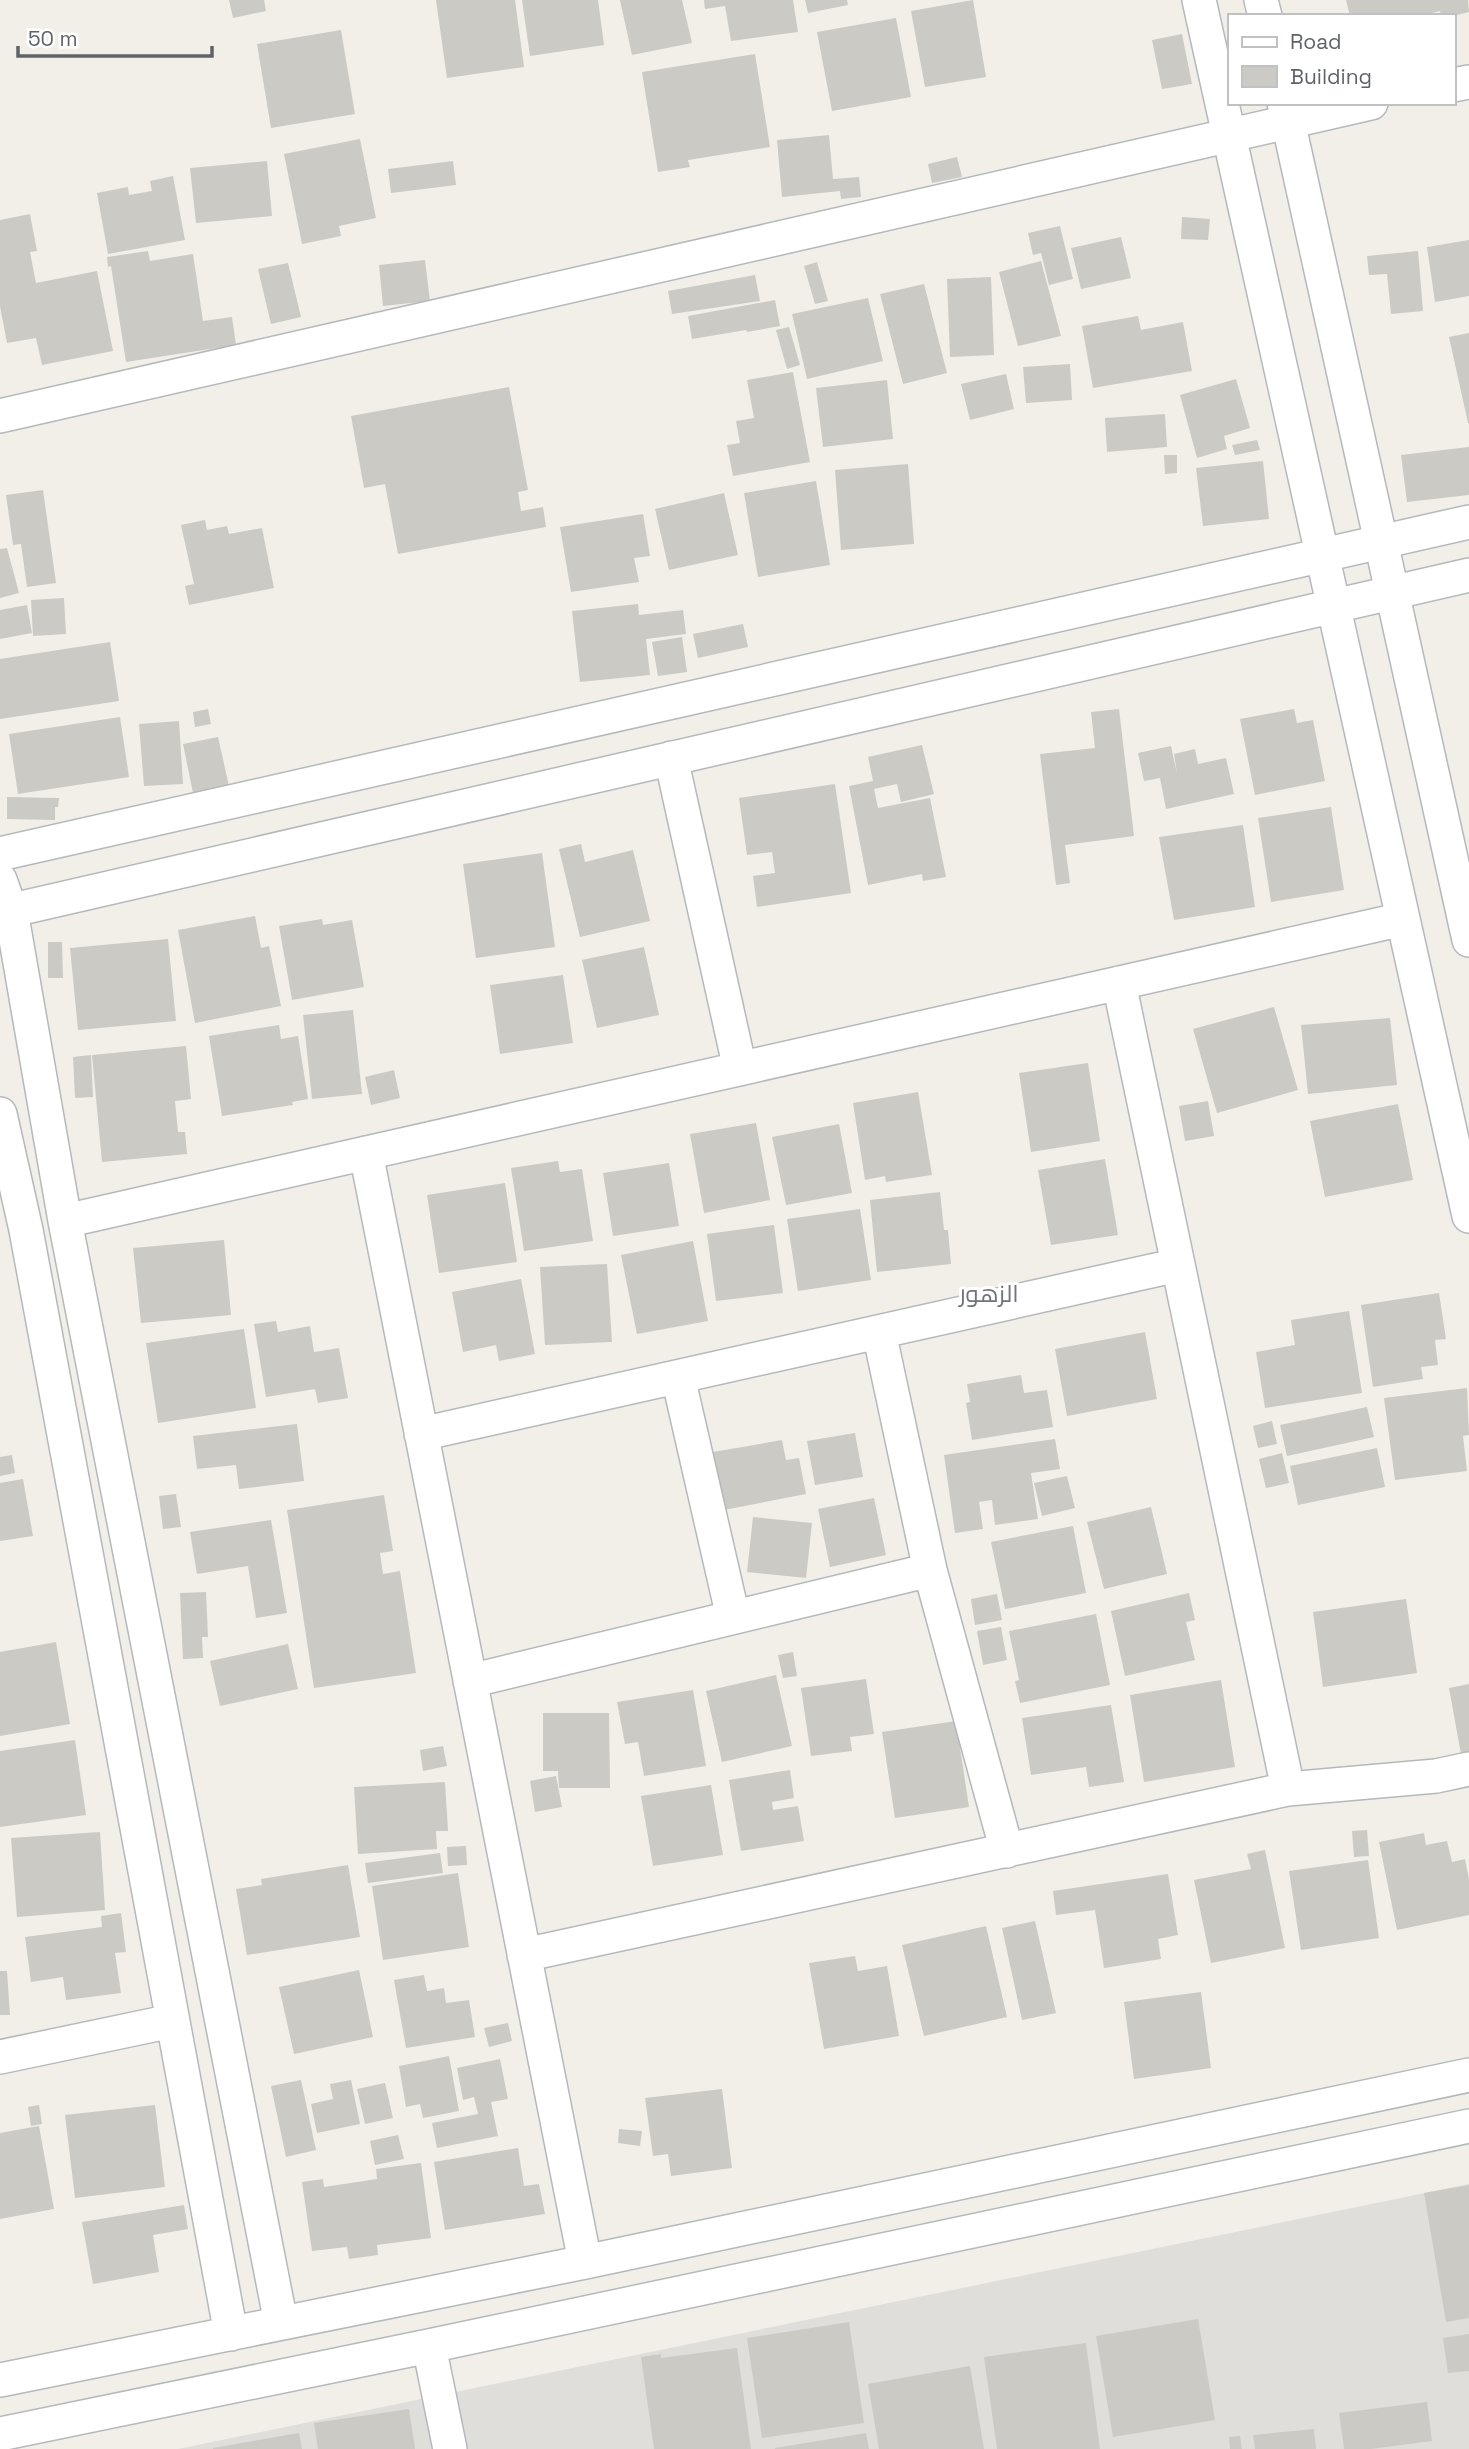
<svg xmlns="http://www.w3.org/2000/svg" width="1469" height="2449" font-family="'Space Grotesk',Cairo,sans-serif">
  <rect width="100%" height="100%" fill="#f1efe8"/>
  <path fill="#e0deda" d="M1469,2184V2449H178Z"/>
  <path fill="#cccac5" d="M229,0H264L266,11L233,18Z
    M436,0H515L524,67L447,78Z
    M522,0H598L604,45L530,56Z
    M620,0H682L692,43L632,55Z
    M704,0H793L798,32L731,41L725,6L705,9Z
    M805,0H847L848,5L808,13Z
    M973,0L986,77L925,87L911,11Z
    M1346,0H1468L1469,12L1453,16H1441L1440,11L1419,16H1350Z
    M896,18L911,97L832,111L817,32Z
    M341,30L355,114L271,128L257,44Z
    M1182,34L1192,84L1162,89L1152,40Z
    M755,54L770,147L688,160L690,167L658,172L642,72Z
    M829,135L833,179L859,177L861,197L841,199L840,191L782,197L777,140Z
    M360,139L376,218L339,226L341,236L302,244L284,154Z
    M957,157L962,177L932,183L928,164Z
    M267,161L272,216L196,223L190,168Z
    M453,161L456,185L391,193L388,169Z
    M173,176L185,240L108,254L97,193L128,187L129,195L152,191L150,181Z
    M30,214L37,251L30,252L36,283L97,271L113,351L42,365L36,338L7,343L0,306V220Z
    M1182,217L1210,219L1208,240L1181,239Z
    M1060,226L1073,279L1049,285L1041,253L1033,255L1028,233Z
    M1121,237L1131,278L1081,289L1071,248Z
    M1469,240V296L1435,302L1427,247Z
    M148,251L150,261L193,254L203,321L232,317L236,345L126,362L111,266L108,267L107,257Z
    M1418,251L1423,311L1391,314L1387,274L1369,275L1367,256Z
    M425,260L430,301L383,306L379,265Z
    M1041,261L1061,336L1018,346L999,272Z
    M817,262L828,301L815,304L804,266Z
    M288,263L301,317L271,324L258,269Z
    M755,275L760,301L672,314L668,291Z
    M991,277L994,355L950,357L947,279Z
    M924,284L947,373L903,384L880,294Z
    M868,298L883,361L807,379L792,314Z
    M775,300L780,326L747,332L746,330L692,339L688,316Z
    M1138,316L1141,330L1183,322L1192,371L1093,388L1082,326Z
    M789,327L800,365L787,369L776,330Z
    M1469,333V423H1468L1449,337Z
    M1070,364L1072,400L1026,403L1023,367Z
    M793,372L810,462L733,476L727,445L740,443L736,421L754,418L747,380Z
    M1006,374L1014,409L970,420L961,384Z
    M1236,379L1250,428L1224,436L1227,449L1197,458L1180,395Z
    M887,380L893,439L823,447L816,388Z
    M509,387L528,490L518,492L521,511L543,507L546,527L398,554L385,484L364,488L351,416Z
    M1165,414L1167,447L1107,452L1105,418Z
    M1257,440L1260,450L1235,455L1232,445Z
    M1469,447V495L1407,502L1401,455Z
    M1164,455H1177V473L1165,474Z
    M1263,461L1269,519L1203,526L1196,468Z
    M908,464L914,544L841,550L835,470Z
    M816,481L830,565L758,577L744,493Z
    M43,490L56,583L27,587L21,544L13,545L6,495Z
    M724,493L738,555L669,570L655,509Z
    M643,514L650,556L634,558L639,582L571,592L560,527Z
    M205,520L207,530L227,526L229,534L262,528L274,588L189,605L185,586L194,584L181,525Z
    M7,548L19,593L0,598V549Z
    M64,598L66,634L33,636L31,600Z
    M638,604L639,615L683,610L686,634L646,639L650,675L580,682L572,611Z
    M27,605L32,633L0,639V610Z
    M743,624L748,647L698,658L693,634Z
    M682,637L687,672L658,676L652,642Z
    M110,642L119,701L0,719V659Z
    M208,709L211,724L195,727L193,712Z
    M1119,709L1134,836L1065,845L1070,883L1056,885L1040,754L1095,748L1091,712Z
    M1294,709L1297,723L1313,720L1325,781L1255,795L1240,719Z
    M120,717L129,777L18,794L9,734Z
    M179,721L183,784L144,786L139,724Z
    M218,737L229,786L193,793L183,744Z
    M922,745L934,794L901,802L897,784L874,789L878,808L930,798L946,877L923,881L922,874L868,885L849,786L873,781L868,757Z
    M1171,746L1177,774L1174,754L1195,749L1198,764L1226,758L1234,794L1166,809L1160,778L1144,781L1138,753Z
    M835,784L851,893L757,907L753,876L775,873L772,852L747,855L739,798Z
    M7,797L59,798L58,807H55V820L7,819Z
    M1331,807L1344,890L1271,902L1258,818Z
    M1243,825L1255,907L1174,920L1159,837Z
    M581,844L585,862L633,850L650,921L580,937L559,849Z
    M542,853L555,947L476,958L463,864Z
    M255,916L261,948L269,946L281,1006L195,1023L178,930Z
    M322,919L323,925L352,920L364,987L292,1000L279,926Z
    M168,939L176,1021L78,1030L70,948Z
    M48,942H62L63,978H48Z
    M644,947L659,1015L597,1028L582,960Z
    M563,975L573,1043L500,1054L490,985Z
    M1274,1007L1298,1090L1217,1113L1193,1029Z
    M353,1010L362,1094L312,1099L303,1015Z
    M1390,1018L1397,1085L1308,1094L1301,1025Z
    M279,1025L281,1039L298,1036L308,1099L292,1102L293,1105L222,1116L209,1036Z
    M186,1046L191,1099L175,1101L178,1132H185L187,1154L102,1162L92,1055Z
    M91,1055L93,1097L75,1098L73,1057Z
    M1088,1063L1100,1141L1031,1152L1019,1073Z
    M394,1070L400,1098L371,1105L365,1077Z
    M918,1092L932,1175L886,1182L885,1176L865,1180L853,1103Z
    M1208,1101L1214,1136L1185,1141L1179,1106Z
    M1398,1104L1413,1180L1325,1197L1310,1121Z
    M756,1123L770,1200L704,1213L690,1134Z
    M839,1124L852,1193L786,1205L772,1137Z
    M1105,1159L1118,1235L1051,1245L1038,1170Z
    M558,1161L560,1172L582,1169L593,1241L524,1251L511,1168Z
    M669,1163L679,1226L613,1236L603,1173Z
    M505,1183L517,1262L439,1273L427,1195Z
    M940,1192L944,1230H948L951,1264L877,1272L870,1200Z
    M860,1209L871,1280L798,1291L787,1219Z
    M774,1225L783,1293L716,1301L707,1234Z
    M224,1240L231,1315L141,1323L133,1248Z
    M693,1241L708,1321L637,1334L621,1255Z
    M607,1264L612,1342L545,1345L540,1267Z
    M521,1279L535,1354L499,1361L496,1345L463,1352L452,1292Z
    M1439,1293L1446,1339L1435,1340L1438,1365L1421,1367L1423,1379L1373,1387L1361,1305Z
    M1349,1311L1362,1393L1265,1408L1256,1352L1295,1345L1291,1320Z
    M276,1321L278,1332L310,1326L314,1352L339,1348L348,1398L318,1403L315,1389L266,1397L254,1324Z
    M244,1329L256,1408L158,1423L146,1343Z
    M1145,1332L1157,1399L1067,1416L1055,1349Z
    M1021,1375L1024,1393L1047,1390L1053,1427L972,1440L966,1403L970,1402L967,1384Z
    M1467,1388L1469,1435L1463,1436L1467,1471L1395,1480L1384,1398Z
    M1367,1407L1374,1437L1287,1456L1280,1425Z
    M1272,1421L1277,1444L1258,1448L1253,1426Z
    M297,1424L304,1481L239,1489L236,1465L197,1469L193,1436Z
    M855,1433L863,1477L815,1485L807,1441Z
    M1055,1439L1060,1469L1031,1473L1038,1519L995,1525L992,1500L979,1502L983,1529L955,1533L944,1455Z
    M782,1440L786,1460L799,1458L806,1494L724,1510L713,1452Z
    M1377,1448L1385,1487L1298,1505L1290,1466Z
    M1282,1453L1289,1483L1266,1488L1259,1459Z
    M12,1455L15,1473L0,1476V1457Z
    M1067,1476L1075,1508L1042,1516L1034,1483Z
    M23,1479L33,1536L0,1541V1483Z
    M176,1494L181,1527L163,1529L159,1496Z
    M384,1495L393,1551L380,1553L383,1574L400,1571L416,1673L314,1688L287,1510Z
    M874,1498L886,1555L830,1567L818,1509Z
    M1151,1507L1167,1574L1104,1589L1087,1522Z
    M753,1517L812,1523L806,1578L747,1572Z
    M271,1520L287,1613L256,1618L248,1566L197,1574L190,1532Z
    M1073,1526L1086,1593L1005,1609L991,1542Z
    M206,1592L208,1637H202L203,1658L183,1659L180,1593Z
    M1189,1593L1195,1620L1186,1622L1195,1660L1125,1676L1111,1611Z
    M997,1594L1002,1620L975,1625L971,1599Z
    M1406,1599L1417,1673L1323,1687L1313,1612Z
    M1096,1614L1110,1685L1020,1703L1015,1681L1019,1680L1009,1631Z
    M1001,1627L1007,1660L983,1665L977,1631Z
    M56,1642L70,1724L0,1736V1652Z
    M288,1644L298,1689L220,1706L210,1661Z
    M793,1652L797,1676L783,1678L778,1655Z
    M776,1675L792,1746L722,1762L706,1691Z
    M866,1679L874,1734L850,1737L852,1751L811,1756L801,1688Z
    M1221,1680L1235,1767L1144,1782L1130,1695Z
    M1469,1684V1764L1463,1765L1449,1688Z
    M693,1690L706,1766L644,1776L638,1742L625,1744L617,1702Z
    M1111,1705L1124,1782L1089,1787L1086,1767L1031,1775L1022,1718Z
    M543,1713H609L610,1788H559L558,1771H543Z
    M956,1721L969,1807L895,1818L882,1732Z
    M75,1740L86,1815L0,1827V1751Z
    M443,1746L447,1766L423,1771L420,1750Z
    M790,1770L794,1798L772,1802L773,1810L798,1806L804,1841L741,1851L729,1780Z
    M556,1776L562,1807L535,1812L530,1781Z
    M445,1782L448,1831H436L437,1849L358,1854L354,1787Z
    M711,1785L723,1855L653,1866L641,1796Z
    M1367,1830L1369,1856L1354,1857L1352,1831Z
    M100,1832L105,1910L17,1917L11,1838Z
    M1424,1833L1426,1845L1447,1841L1452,1862L1465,1859L1469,1879V1915L1397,1930L1379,1842Z
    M466,1846L467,1865L448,1866L447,1847Z
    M1265,1850L1285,1948L1211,1963L1194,1880L1251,1869L1247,1854Z
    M440,1853L443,1873L368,1883L365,1863Z
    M1368,1860L1379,1938L1301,1950L1289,1871Z
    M348,1865L360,1937L247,1955L236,1889L262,1885L261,1879Z
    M458,1873L469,1947L383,1960L372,1886Z
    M1168,1874L1178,1935L1158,1939L1161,1959L1104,1968L1095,1910L1056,1915L1053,1891Z
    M121,1913L126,1952L115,1953L121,1993L66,2000L63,1977L31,1982L25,1937L102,1927L101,1916Z
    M1035,1921L1056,2013L1022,2020L1002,1928Z
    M986,1926L1007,2017L924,2036L902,1945Z
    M855,1956L858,1971L887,1966L899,2036L824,2049L809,1963Z
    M359,1970L373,2037L294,2054L279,1987Z
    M0,1971H7L10,2015H0Z
    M424,1975L427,1991L444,1988L446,2003L469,2000L475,2037L406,2048L394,1980Z
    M1201,1992L1211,2068L1134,2079L1124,2002Z
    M508,2023L512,2041L489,2047L484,2028Z
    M449,2056L459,2111L423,2118L420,2104L406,2107L399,2066Z
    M500,2059L508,2099L491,2102L498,2136L437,2148L432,2123L478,2114L474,2097L463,2100L457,2068Z
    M301,2080L316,2150L286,2157L271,2086Z
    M351,2080L360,2124L317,2133L311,2104L333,2099L330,2084Z
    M385,2083L393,2118L365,2124L357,2089Z
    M722,2089L732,2168L671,2176L668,2154L653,2156L645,2098Z
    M39,2105L42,2124L31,2126L28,2107Z
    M155,2105L165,2187L75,2198L65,2115Z
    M39,2126L54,2209L0,2219V2133Z
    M619,2129L642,2131L640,2146L618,2143Z
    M398,2135L404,2159L375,2165L370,2141Z
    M518,2148L524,2186L539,2184L545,2214L445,2230L434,2162Z
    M421,2163L431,2238L377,2245L378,2255L349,2259L347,2247L312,2251L302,2182L323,2179L324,2187L377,2179L376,2169Z
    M1469,2185V2318L1446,2322L1424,2193Z
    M184,2205L188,2229L153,2235L159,2272L93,2284L82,2222Z
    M1198,2319L1215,2420L1113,2437L1096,2336Z
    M849,2322L864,2423L762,2438L747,2338Z
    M1469,2334V2371L1448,2373L1443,2338Z
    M1086,2343L1100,2449H997L984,2357Z
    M737,2348L751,2449H654L641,2357L661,2354V2358Z
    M970,2366L984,2449H879L868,2384Z
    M1427,2402L1432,2441L1371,2449H1344L1339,2413Z
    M409,2409L415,2449H318L314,2423Z
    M1314,2429L1316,2449H1255L1253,2435Z
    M299,2433L302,2449H213V2448Z
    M866,2433L869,2449H775V2448Z
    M1240,2436L1242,2449H1230L1229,2437Z"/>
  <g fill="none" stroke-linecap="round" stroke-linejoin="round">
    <defs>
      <path id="minor" d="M1199,0L1469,1216
        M1261,0L1265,16
        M1453,85L1469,82
        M1284,103L1469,940
        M0,416L1371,103
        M671,758L740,1069
        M0,854L1469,522
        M0,880L11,911L65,1221L281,2323
        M0,913L1469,575
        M1119,983L1288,1789
        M0,1114L26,1230L231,2334
        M366,1153L585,2262
        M65,1221L1403,919
        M879,1332L930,1570L1007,1851
        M678,1377L733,1617
        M421,1434L1178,1265
        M470,1681L930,1570
        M524,1955L1288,1789L1436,1776L1469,1769
        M0,2057L172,2021
        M429,2346L450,2449
        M0,2380L585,2262L1469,2075
        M0,2434L429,2346L1469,2126"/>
    </defs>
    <use href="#minor" stroke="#b5b8bc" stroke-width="36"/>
    <use href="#minor" stroke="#fff" stroke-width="33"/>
  </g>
  <g text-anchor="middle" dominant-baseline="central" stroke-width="6" stroke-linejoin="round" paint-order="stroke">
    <g font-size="24" fill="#70757a" stroke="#fff">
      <text x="989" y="1293">الزهور</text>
    </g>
  </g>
  <rect x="1228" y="14" width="228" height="91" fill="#ffffff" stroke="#bfc1c3" stroke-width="2"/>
  <rect x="1242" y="37" width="35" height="10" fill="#ffffff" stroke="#bfc1c3" stroke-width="2"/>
  <text x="1290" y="49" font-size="21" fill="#5f6368">Road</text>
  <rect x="1242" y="66" width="35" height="21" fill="#cccac5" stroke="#bfc1c3" stroke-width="2"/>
  <text x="1290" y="84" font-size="21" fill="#5f6368">Building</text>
  <path d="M18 46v10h194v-10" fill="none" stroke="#5f6368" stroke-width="3.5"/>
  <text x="28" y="46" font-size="21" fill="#5f6368" stroke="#ffffff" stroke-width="5" paint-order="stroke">50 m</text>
</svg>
